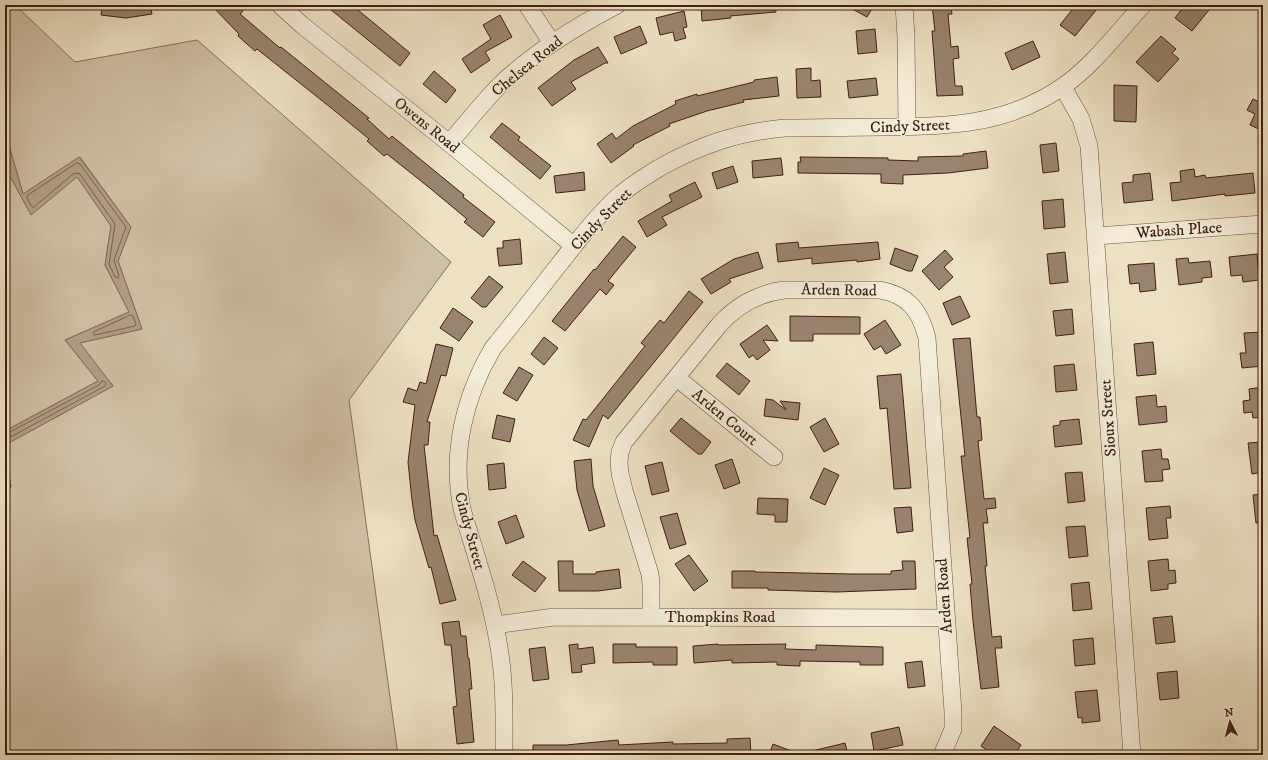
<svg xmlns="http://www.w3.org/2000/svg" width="1268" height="760" font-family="'IM FELL DW Pica',serif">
  <rect width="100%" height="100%" fill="#ece1c3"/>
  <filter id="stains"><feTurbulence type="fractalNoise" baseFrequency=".005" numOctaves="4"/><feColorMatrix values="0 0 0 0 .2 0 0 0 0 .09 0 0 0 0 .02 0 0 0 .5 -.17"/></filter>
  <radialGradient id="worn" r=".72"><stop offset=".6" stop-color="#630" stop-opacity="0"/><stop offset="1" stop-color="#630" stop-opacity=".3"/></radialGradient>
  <path fill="#cfc0a5" stroke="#88705c" d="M5,5H15L75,62L197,40L451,262L349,400L398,755H5V499L11,486L5,458V445L113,386L79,343L142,329L118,261L131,227L80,157L23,194L9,146L5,145Z
    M5,167L31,214L77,176L111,226L105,265L129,312L65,340L98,381L5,431Z"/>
  <path fill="#b29f87" stroke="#846c59" d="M5,145H9L23,194L79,157L131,227L118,261L142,329L80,343L113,386L5,445V431L98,381L65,340L129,312L105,265L111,226L77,177L31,215L5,167Z
    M5,458L11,486L5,499Z"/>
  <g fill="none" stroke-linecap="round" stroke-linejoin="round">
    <path stroke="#79604d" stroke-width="1" d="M77,163L80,164L126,227L114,260L119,276L118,278L115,277L109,264L115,224L80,174L77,173L73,174L34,207H32L27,198V196Z
      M131,315L133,316L136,324L135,326L95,335L93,334L94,332Z
      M5,434L8,433L99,385L102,381H104L106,384L105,386L5,440"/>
  </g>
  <path fill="#99846f" stroke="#402013" d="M102,5H150L152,14L126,18L101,15Z
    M211,5H237L243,11L240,14L280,48L281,47L369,118L367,119L389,139L392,136L464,195L463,197L495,222L483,237L464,222L467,219L431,189L387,154L384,156L367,141L369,139L335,111L257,49L255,51L238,36L239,34Z
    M325,5H352L410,53L400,66Z
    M701,5H775L776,12L730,16L731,18L702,21Z
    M845,5H874L867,17Z
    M932,5H951L952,14H948L951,47L958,46L959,58L953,59L955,86H962L963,95L937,96L932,31H935Z
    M1076,5H1092L1097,9L1075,36L1060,25Z
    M1185,5H1213L1192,31L1175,18Z
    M684,11L687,27L683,28L686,38L675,41L673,32L660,35L656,18Z
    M500,15L512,37L485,52L490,60L471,73L462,59L491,39L483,25Z
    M640,26L647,43L621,54L614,37Z
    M875,29L877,52L858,54L856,31Z
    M1161,36L1176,49L1172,53L1179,59L1158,82L1136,62Z
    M1033,41L1040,57L1012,70L1005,53Z
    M598,47L608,63H605L571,82L576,89L552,106L538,88L574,60Z
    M811,68V81L820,80L821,97L797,98L796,69Z
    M434,71L456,90L446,103L423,84Z
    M777,77L779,96L743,100L744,102L707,111L669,124L670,126L633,145L634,146L611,163L597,144L612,133L616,139L633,126L676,104L675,101L697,94V96L754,82V80Z
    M876,78L878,95L849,98L847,81Z
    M1114,85L1137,86L1136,122L1114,121Z
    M1253,99L1261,103L1263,100V131L1250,125L1255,114L1247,110Z
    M502,123L520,137L518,140L551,166L540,179L490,137Z
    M1056,143L1059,171L1043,173L1040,145Z
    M986,151L988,168L948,173L903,175V184L881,183V174L798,173V162H801L800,157L888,158V160L918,161V157L963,156V154Z
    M781,158L783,175L753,178L752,161Z
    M733,166L738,182L717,189L712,173Z
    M1194,169L1195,177L1205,175L1206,178L1253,173L1255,193L1225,196V194L1172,201L1170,183L1181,182L1180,171Z
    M584,172L585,190L556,193L554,176Z
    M1150,173L1153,200L1124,203L1122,183L1133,182V175Z
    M695,182L702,197L662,217L667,225L647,237L638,221L672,201L669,195Z
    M1063,199L1065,227L1044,229L1042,201Z
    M623,236L636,247L608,281L614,285L606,295L600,289L565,331L552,321L594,269L595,270Z
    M520,239L522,264L499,266L497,248H503V241Z
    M798,242L799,248L878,242L880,259L857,262V260L812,264V258L778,262L776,244Z
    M895,248L918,256L912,271H908L890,264Z
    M945,250L953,259L944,267L953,277L939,290L922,271Z
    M758,252L763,268L729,279L731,282L711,294L701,279L734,259Z
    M1065,252L1068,282L1050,284L1047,254Z
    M1257,254L1259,280L1243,282L1242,275L1231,276L1229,257Z
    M1188,258L1189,263L1210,261L1212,277L1202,278V282L1179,285L1176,259Z
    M1154,263L1156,290L1140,292L1139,283L1130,284L1128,265Z
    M489,276L503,287L486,307H482L471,298Z
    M689,291L703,302L608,419L603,415L589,447L573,440L583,419L586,420L645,346L641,343L660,320L664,323Z
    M960,296L970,317L952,325L943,303Z
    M453,308L473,322L459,341L440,328Z
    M1072,309L1074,334L1056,336L1053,311Z
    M790,316L860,317V334H813V341H790Z
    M885,320L901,345L886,354L881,346L874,350L864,334Z
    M767,325L778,341L763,340L770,350L757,360L753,355L749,358L740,344Z
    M1262,332L1263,366L1242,368L1240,353H1246L1244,333Z
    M544,337L558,348L544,365L531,354Z
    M970,338L977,417H980L982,440L978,441L984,499L995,498L996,508L986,509L988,523H983L987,566H985L992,637L1001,636L1002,648H995L999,687L981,689L973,621L970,584H972L967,538H970L961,456H965L953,339Z
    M1153,342L1156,374L1137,376L1134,344Z
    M436,344L453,348L446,376L441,375L427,422H430L428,445H424L434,536L437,535L456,600L440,604L431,567L429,568L415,520L412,500L408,462L415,405L403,402L408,388L417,391L420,382L426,384Z
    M727,363L750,381L739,395L716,376Z
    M1074,364L1077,390L1056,392L1054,366Z
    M519,367L533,375L517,401L503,393Z
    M901,374L911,488L894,489L887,408L880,409L877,376Z
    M1263,387V417L1253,418L1252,412L1244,413L1243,401L1250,400L1249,389Z
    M1156,395L1157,407L1166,406L1167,422L1139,425L1136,397Z
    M766,399L773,400L786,410L780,401L800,403L798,420L764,416Z
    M497,415L515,419L510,442L492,438Z
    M681,418L711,442L702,454H698L670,431Z
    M825,418L839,444L824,452L810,427Z
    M1079,419L1082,444L1055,447L1053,426L1060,425V421Z
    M1263,442V472L1252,474L1248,443Z
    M1161,449L1162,459H1168L1170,469L1162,470L1163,481L1145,482L1142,451Z
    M591,459L593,486L605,526L589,531L577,490L574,461Z
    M732,459L740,483L724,489L715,465Z
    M662,462L669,491L652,495L645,466Z
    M504,463L506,488L489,490L487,465Z
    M824,468L839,475L825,505L810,498Z
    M1082,472L1085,501L1068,503L1065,473Z
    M1263,494V523H1256L1253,495Z
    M758,498L788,499L787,522H775V515L757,514Z
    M1170,506L1171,518H1166L1168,538L1149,540L1146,508Z
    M911,507L913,531L897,533L894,508Z
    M677,513L686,544L670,549L660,517Z
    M516,515L524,537L506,544L498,522Z
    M1085,526L1088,556L1069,558L1066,527Z
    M689,555L708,581L694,591L675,564Z
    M1168,559L1169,571L1175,570L1176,583L1168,584V589L1151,591L1148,561Z
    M523,561L546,578L535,592L512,575Z
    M558,561H573V574H596V572L619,569L621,588L598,591H559Z
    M902,561H915L916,589L837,592L768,590V588H732V571H755V572L852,574H891V571L903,570Z
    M1089,582L1092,609L1073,611L1071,584Z
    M1172,616L1175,642L1156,644L1153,618Z
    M459,621L461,636H466L468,658H469L472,689H469L474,742L457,744L453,707L457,706L451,645H445L442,623Z
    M1093,638L1095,664L1075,666L1073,640Z
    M578,644V649L593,647L595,663L581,665L582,672L572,673L569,645Z
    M613,644H636V647H677V665H653V662L613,663Z
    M718,644V645L786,644L785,649L816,650V645L883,647V665H860V662L800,661V666L777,665V662L732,663V660L694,663L693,646Z
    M545,647L549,679L533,681L529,649Z
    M922,661L925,686L908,688L905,663Z
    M1177,671L1179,698L1160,700L1157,673Z
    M1097,690L1100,721L1082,723V717L1078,718L1075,692Z
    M994,726L1021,745L1014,755H994L981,746Z
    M899,727L903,745L874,751L871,733Z
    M750,738L751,755H533V745H566L618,740L619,745L673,742V744L727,743V739Z
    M845,743L848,755H812V751Z
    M773,744L799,754V755H769Z"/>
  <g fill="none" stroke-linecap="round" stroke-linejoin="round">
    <defs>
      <path id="minor" d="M280,5L302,25L449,143L574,246
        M527,5L552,43
        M904,5L906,37L907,127
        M1063,87L1081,119L1089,146L1132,755
        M449,143C466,124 482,103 500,85C534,52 575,27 617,5
        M1096,236L1263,224
        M677,378L774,457
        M651,616V584L650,574L624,490L620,473L619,463L620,452L624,442L719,325C736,306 759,293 784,290H880C908,295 920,310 927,338L953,712V729L942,755
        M495,625L554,617L946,618
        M504,755C504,721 505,687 500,654C493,604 476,557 462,509C451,453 464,397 493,348C515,321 536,294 557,267C577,242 597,215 621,194C633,184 646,176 659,168C700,145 738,132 785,128C817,128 849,127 882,127C946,127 1007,125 1062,87C1093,66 1117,33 1143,5"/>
    </defs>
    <use href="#minor" stroke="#6b503f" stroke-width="18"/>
    <use href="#minor" stroke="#f3ecd8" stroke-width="17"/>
  </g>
  <g text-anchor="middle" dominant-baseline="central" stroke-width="3" stroke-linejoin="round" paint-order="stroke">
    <g font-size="16" fill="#402013" stroke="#f3ecd8">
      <text transform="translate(527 66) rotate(-39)">Chelsea Road</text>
      <text transform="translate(427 125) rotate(39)">Owens Road</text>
      <text transform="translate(910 126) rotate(-2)">Cindy Street</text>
      <text transform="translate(601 219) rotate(-46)">Cindy Street</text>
      <text transform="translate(1179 230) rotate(-4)">Wabash Place</text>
      <text transform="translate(839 290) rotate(1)">Arden Road</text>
      <text transform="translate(725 417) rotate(39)">Arden Court</text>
      <text transform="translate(1108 418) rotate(-94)">Sioux Street</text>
      <text transform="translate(470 531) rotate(75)">Cindy Street</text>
      <text transform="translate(944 596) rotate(-94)">Arden Road</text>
      <text x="720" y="617">Thompkins Road</text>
    </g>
  </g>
  <rect width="1268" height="760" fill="none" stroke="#ece1c3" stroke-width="20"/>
  <rect x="6" y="6" width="1256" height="748" fill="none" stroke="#402013" stroke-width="2"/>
  <rect x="10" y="10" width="1248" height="740" fill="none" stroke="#402013"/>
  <g transform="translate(1230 722) rotate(354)" stroke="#f3ecd8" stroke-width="3" paint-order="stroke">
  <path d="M0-3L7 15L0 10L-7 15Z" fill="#402013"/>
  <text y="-6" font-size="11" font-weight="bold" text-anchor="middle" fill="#402013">N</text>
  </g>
  <rect width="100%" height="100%" filter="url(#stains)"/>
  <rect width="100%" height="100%" fill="url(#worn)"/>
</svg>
